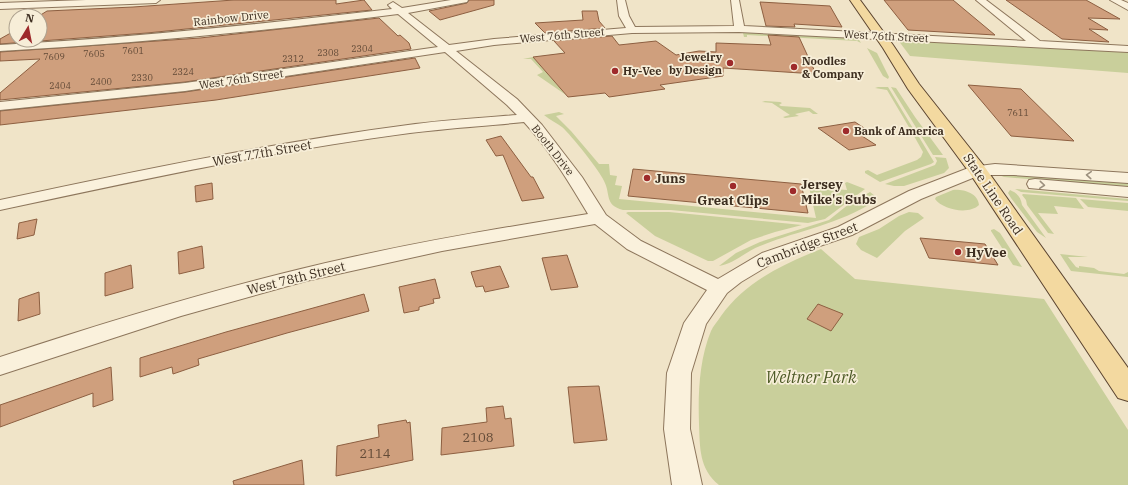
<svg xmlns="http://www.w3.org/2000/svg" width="1128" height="485" font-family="'IBM Plex Serif',serif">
  <rect width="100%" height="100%" fill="#f0e4c8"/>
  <path fill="#c9cf9b" d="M747,32L858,38L861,43L857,41L747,35V37H744L743,33Z
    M899,39L1128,51V73L910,56L898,40Z
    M867,48L877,53L889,77L888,79L883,76Z
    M533,57L566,95L537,75L543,72L531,59H523Z
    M878,87H888L917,135L913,134L887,90L875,88Z
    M891,87L896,88L915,117L943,155H933Z
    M765,101L780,102L782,103L779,105L781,106L810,108L818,114H813L809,111L795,114L799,116L785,118L783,117L790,115L772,103L762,102Z
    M559,112L564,114L556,116L571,131L599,164H609L610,175L617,176L615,185L622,186L619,199L816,218L809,187L847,190L845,183L847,182L865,189L825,219L808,223L671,210H623C604,205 611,194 604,181C600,171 571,135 562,127C557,123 550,120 544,115Z
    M914,136L919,137L934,162L931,164L880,182L865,173V171L868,170L877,175L917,160L921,157L923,152Z
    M935,157L946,158L949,168L944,173L904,186H894L885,184L935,165L937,161Z
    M1001,173L1128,183V187L1004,177L999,175Z
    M1015,189L1128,199V201L1021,192Z
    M953,190C963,189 978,193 979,205C969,215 943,210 935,199L936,197Z
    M1010,190C1017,193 1021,197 1022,205L1046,238L1037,232L1011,198L1008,193Z
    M870,192L875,196V201C838,225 799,230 760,246C746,251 734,264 719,266L736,253L760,242L829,220L849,204Z
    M1023,194L1076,198L1084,209L1054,206L1058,214L1038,213L1054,234L1048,233L1027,205L1026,200L1022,195Z
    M1080,199L1128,203V211L1088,207Z
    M628,212H669L802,225L775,232L751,240L713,261H708L655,236L626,213Z
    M909,212L918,213L924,218L905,231L877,258L861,250L856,244L859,237L879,229L899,216Z
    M994,229L1000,233L1022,267L1013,265L991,231V230Z
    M821,249L855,279L1044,299L1128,430V485H719C699,469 700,448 699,424C698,394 699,360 711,331C713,326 718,321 721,316C745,282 783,264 821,249Z
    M1060,254L1088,257H1068L1076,267L1079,268V266L1094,268L1099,271L1124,274L1128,272V277L1071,271Z"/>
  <path fill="#cf9f7d" stroke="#8d5f41" d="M234,0H336V4L364,0L372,10L147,33L0,44V39L16,30V40H40L39,16L47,11L133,7Z
    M469,0H494V5L440,20L429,11L467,3Z
    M884,0H953L995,35L908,30Z
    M1006,0H1086L1120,19L1088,18L1108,30L1089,29L1109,42L1062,39Z
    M760,2L830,6L842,27L794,24L795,27L766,26Z
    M582,11H597L599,21L605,28L545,33L535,23L583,20Z
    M379,18L398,36L400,35L409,43L411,49L185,82L0,100V93L40,59L0,61V52L200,38Z
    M768,35L799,37L816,74L723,68V76L660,85L665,89L609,97L605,93L568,97L533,57L565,53L554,41L612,36L619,45L656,41L676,55L699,51L716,52V43L771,45Z
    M415,58L420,68L216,100L0,125V111L185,92Z
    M968,85L1021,89L1074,141L1011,136Z
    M855,122L873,134L862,136L876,145L849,150L818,128Z
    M501,136L531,177H533L544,198L522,201L503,155L496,156L486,140Z
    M633,169L801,184L808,213L628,196Z
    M212,183L213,199L196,202L195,186Z
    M37,219L34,235L17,239L19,223Z
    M920,238L985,244L998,265L929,258Z
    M202,246L204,268L179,274L178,252Z
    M567,255L578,287L551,290L542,258Z
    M131,265L133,288L105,296V273Z
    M500,266L509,287L485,292L483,286L476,287L471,272Z
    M435,279L440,298L433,299L434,303L419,307V310L404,313L399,287Z
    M39,292L40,314L18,321L19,299Z
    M364,294L369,311L287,333L198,359L199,365L173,374L172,367L140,377V358L226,332Z
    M818,304L843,314L831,331L807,319Z
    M111,367L113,400L93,407V393L0,427V405Z
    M599,386L607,440L574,443L568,387Z
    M503,406L505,419L511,418L514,446L441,455L442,428L487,422L486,408Z
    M406,420L407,423L410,422L413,460L336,476L337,446L379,437L378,425Z
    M302,460L304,485H234L233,481Z"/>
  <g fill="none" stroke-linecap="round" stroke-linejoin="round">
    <defs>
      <path id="minor" d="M86,0H160L156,3L0,9V3Z
        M451,0H468L467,2L408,13L449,45L494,39L626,28L619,16L617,0H625L629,16L635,27L734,26L731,0H739L744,26L1026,41L976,0H986L1040,41L1128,46V52L739,32L632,33L494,45L456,51L517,99L542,125L582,177L606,215L641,241L718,279L762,253L838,227L909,191L971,167L995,164L1128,173V183L1014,175H980L921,199L852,235L776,261L741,282L727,293L706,324L691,373L690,429L702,485H672L664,429L667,373L684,323L707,290L627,249L595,224L442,251L306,281L181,316L0,375V357C115,319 230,284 348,258C428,240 508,227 588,214C569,182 549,149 524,122C486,126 448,128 410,133C272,151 136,181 0,210V200C135,171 271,143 408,125C444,120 481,118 517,115L507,105L445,52L185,91L0,110V102L185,83L438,47L398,14C266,31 133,44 0,51V45C131,38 262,24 392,9L388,5L393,2L402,8Z
        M1110,0H1121L1128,3V10Z
        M1035,179L1128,187V197L1029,188L1027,184L1029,180Z"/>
      <path id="major" d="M850,0H860L893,45L919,84L984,166L1128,368V401L1118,398L969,172L908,89L883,48Z"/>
    </defs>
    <use href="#minor" stroke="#8d765c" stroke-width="2"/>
    <use href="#major" stroke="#5b4430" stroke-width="2"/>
    <use href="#minor" fill="#faf1dc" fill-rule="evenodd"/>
    <use href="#major" fill="#f3d9a0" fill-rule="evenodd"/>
  </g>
  <defs><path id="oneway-chevron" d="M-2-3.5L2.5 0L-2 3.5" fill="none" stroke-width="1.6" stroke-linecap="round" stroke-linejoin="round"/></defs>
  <g stroke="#9c907e">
    <use href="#oneway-chevron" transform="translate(1089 175) rotate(-176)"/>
    <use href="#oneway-chevron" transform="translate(1042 185) rotate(5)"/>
  </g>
  <g fill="#9e2a2b" stroke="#f7eed8" stroke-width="1.5">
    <circle cx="730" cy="63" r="4"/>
    <circle cx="794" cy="67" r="4"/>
    <circle cx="615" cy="71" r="4"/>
    <circle cx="846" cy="131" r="4"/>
    <circle cx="647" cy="178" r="4"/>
    <circle cx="733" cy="186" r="4"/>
    <circle cx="793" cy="191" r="4"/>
    <circle cx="958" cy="252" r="4"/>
  </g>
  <g text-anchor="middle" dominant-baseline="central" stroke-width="3.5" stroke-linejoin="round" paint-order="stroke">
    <g font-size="9" fill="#624a37">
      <text x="362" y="48">2304</text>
      <text x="133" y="50">7601</text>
      <text x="328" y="52">2308</text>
      <text x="94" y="53">7605</text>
      <text x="54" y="56">7609</text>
      <text x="293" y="58">2312</text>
      <text x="183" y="71">2324</text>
      <text x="142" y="77">2330</text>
      <text x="101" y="81">2400</text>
      <text x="60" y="85">2404</text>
      <text x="1018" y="112">7611</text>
    </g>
    <g font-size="11" fill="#3d2e20" stroke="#f7eed8">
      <text transform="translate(231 18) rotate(-6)">Rainbow Drive</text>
      <text transform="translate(562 35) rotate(-5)">West 76th Street</text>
      <text transform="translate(886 36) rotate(3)">West 76th Street</text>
      <text transform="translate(241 79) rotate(-8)">West 76th Street</text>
      <text transform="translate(553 150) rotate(52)">Booth Drive</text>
    </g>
    <g font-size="11" font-weight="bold" fill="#3d2e20" stroke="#f7eed8" text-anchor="start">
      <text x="722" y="57" text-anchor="end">Jewelry<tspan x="722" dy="13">by Design</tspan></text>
      <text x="802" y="61">Noodles<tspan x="802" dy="13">&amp; Company</tspan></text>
      <text x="623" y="71">Hy-Vee</text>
      <text x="854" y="131">Bank of America</text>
    </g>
    <g font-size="13" fill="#3d2e20" stroke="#f7eed8">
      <text transform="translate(262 153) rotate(-10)">West 77th Street</text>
      <text transform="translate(993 194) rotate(56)">State Line Road</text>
      <text transform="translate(807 245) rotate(-21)">Cambridge Street</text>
      <text transform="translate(296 278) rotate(-14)">West 78th Street</text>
    </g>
    <g font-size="13" font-weight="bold" fill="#3d2e20" stroke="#f7eed8" text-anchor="start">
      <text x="655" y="178">Juns</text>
      <text x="801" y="184">Jersey<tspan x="801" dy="15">Mike's Subs</tspan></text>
      <text x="733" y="200" text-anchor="middle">Great Clips</text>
      <text x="966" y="252">HyVee</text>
    </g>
    <g font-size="13" fill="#624a37">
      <text x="478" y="437">2108</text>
      <text x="375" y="453">2114</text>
    </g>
    <g font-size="16" font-style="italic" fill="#4d5a26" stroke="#f7eed8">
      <text x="811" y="377">Weltner Park</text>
    </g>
  </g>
  <g transform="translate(28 28) rotate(10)"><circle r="19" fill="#f7eed8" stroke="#ada18e"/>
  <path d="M0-3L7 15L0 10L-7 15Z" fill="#9e2a2b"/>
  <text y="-6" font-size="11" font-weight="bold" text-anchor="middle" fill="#3d2e20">N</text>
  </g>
</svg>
